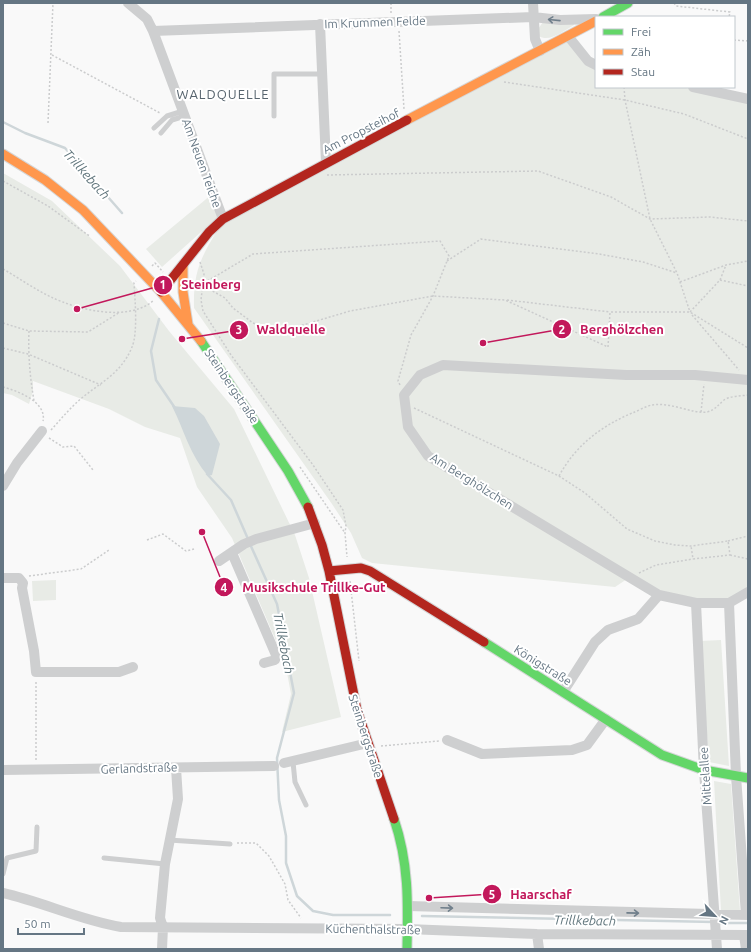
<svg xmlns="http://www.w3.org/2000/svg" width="751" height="952" font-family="Ubuntu,sans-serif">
  <rect width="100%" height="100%" fill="#f9f9f9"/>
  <path fill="#e8ebe6" d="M543,22H573L574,25C565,30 549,43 539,36L538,29Z
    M569,38L596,66V87H682L748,103V591L729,602L660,594L630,577L615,587L372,563L362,558L351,533L332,504L194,308C193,269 202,256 221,224Z
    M3,173L52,201L120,266L169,331L234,409L295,535L309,578L341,717L282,732L291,694L285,662L232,538L197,487L180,438L145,427L109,409L33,381V391L29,404L12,395L3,393Z
    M211,195L219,216L162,267L146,249Z
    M56,580V600L33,601L32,581Z
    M721,640L729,766L709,762L700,641Z
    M714,781L731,784L740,911H721Z"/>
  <path fill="#ced6d9" d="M172,406L195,408L204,416L220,444L212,475L208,476C190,455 184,430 172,406Z"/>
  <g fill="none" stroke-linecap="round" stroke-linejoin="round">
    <path stroke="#ced6d9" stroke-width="2.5" d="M3,122L25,133L65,148L122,213
      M159,319L151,351L156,380L175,408
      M207,474L231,500L248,539
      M250,544L277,604L294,693L277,758L279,800L286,836V863L297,896L313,911L333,915H390
      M422,916L714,922
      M719,923H748"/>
    <defs>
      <path id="fast" d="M603,17L628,3
        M201,341L288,471L308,507
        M484,642L662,755L704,770L748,778
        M394,819C409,863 408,903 407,949"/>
      <path id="slow" d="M407,120L596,21
        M3,154L45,180L83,210L161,292L201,341
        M183,265V292L188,324"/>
      <path id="jam" d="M161,292L209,232L223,219L407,120
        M308,507L322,545L329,571L357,710L394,819
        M329,571L361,568L370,571L484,642"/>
    </defs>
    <use href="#fast" stroke="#d5d6d7" stroke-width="11"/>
    <use href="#slow" stroke="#d5d6d7" stroke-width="11"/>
    <use href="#jam" stroke="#d5d6d7" stroke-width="11"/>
    <path stroke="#cbcccd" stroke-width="1.5" stroke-dasharray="2 2" stroke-linecap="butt" d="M391,3V13
      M674,3L676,6L730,12L729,17
      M399,31L404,109
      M734,40L748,41
      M52,55L160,113
      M504,82L625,100L684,114L748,139
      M624,87L625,100L650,219L677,273L690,312
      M48,123L53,3
      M327,175L538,171L611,197L650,219L710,217L748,221
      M3,181L48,206L88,235L91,236
      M447,261L481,239L599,254L643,262L677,273
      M200,262L204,274L201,300L203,311L231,355L313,465L343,510L346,526L345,533L347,557
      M152,266L155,263L163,272
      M3,269C19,278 34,289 51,297C78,310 127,322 153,301
      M720,280L748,286
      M680,282L726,265L748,261
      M204,283L209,289L225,298L233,308L253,323L276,333L350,311L433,296L505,300L608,347L610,312H690L748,348
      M204,283L253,254L440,241L449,256L433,296L411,335L398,381L400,385
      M507,300L610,312
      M690,312L720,280L726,265
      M692,315L739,370
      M3,323L29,331L88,332L120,312
      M29,331C28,355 30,377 34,401
      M3,348L28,354L101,385
      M3,387C18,391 47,402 43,421
      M414,408L559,476L585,493L627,529L655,541L675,545L691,546L728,541L730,555L693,559L691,546
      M701,412L704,384
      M51,430C59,421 66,413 74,405C94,385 120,377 132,347C138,333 135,300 134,283L136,281
      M49,438L63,447L74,446L93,470
      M300,467L345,533
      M559,476C576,445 600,427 632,413C638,411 646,406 652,405C672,402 692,414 707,412C715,410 718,405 724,400C730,396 741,396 748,395
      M147,540L163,534L186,551L194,549
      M728,541L748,536
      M730,555L748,559
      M639,573L656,565L693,559
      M29,576L81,569L109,550
      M350,581L359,661
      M344,589L372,586
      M381,746L439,741
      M36,760V682
      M237,843H256L269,856L285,884L288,900L301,918"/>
    <path stroke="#cecfd0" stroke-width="5" d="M274,116V74H321
      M154,128L167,116L183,111
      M161,133L172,120L185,116
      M293,762L295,782L306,805
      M169,840L230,844
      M104,858L165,864
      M3,874L7,858L36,851L37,827"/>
    <path stroke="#cecfd0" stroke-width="10" d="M128,3L147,19L153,31L223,219
      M533,3L535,39L540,51
      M320,24L326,163
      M153,31L533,17L560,20L596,19
      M568,36L588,61L596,65
      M693,87L748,99
      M748,380L695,375H626L443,365L420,375L404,395L408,427L428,456L659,595L696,603H729L748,592
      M3,486L17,463L42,431
      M232,553L276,655L275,660L264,663
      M219,561L244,544L256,539L315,523
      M3,578H19L23,583L22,588L34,651L36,672H119L133,667
      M696,603L704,771L717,949
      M729,603L736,776L746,915
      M563,692L595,642L608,630L638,619L659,595
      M447,740L482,754L572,750L587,745L606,719
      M284,763L368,743
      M3,770L274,766
      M3,893C43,902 80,920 121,927L407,929L537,934L748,935
      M408,906L748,915
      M537,934L539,949
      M744,935L746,949
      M162,949L163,927L160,918L165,864L178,799L176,768"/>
    <use href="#fast" stroke="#63d668" stroke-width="9"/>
    <use href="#slow" stroke="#ff974d" stroke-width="9"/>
    <use href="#jam" stroke="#b3261e" stroke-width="9"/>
  </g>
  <defs><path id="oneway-shaft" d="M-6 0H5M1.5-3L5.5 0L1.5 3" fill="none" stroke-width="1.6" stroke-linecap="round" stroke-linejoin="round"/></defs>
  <g stroke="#707f8b">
    <use href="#oneway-shaft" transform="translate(554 20) rotate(-174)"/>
    <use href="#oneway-shaft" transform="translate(447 908) rotate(2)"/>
    <use href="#oneway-shaft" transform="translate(633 913) rotate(1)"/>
  </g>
  <g text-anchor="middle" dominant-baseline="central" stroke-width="4" stroke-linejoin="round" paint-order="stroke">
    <g font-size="12" fill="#657683" stroke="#fff">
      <text transform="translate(375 22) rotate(-2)">Im Krummen Felde</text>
      <text transform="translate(361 131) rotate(-27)">Am Propsteihof</text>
      <text transform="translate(202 163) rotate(70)">Am Neuen Teiche</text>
      <text transform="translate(232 386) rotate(56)">Steinbergstraße</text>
      <text transform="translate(472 481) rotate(32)">Am Berghölzchen</text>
      <text transform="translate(543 665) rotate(32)">Königstraße</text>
      <text transform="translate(366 736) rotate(72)">Steinbergstraße</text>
      <text transform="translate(139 768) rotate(-2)">Gerlandstraße</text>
      <text transform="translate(705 776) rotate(-94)">Mittelallee</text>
      <text transform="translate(373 929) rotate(1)">Küchenthalstraße</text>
    </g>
    <g font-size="13" letter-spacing="1" fill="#57646e" stroke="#fff">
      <text x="223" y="94">WALDQUELLE</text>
    </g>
    <g font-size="13" font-style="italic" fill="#60757c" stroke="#fff">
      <text transform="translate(87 174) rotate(48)">Trillkebach</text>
      <text transform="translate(284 643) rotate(79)">Trillkebach</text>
      <text transform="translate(585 920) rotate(1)">Trillkebach</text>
    </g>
  </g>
  <path fill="none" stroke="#c2185b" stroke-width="1.5" d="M77 309L163 285M483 343L562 329M182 339L239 330M202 532L224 587M429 898L492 894"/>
  <g fill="#c2185b" stroke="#fff" stroke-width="1.5">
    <circle cx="77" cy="309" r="4"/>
    <circle cx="483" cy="343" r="4"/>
    <circle cx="182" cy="339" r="4"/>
    <circle cx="202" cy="532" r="4"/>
    <circle cx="429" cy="898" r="4"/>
    <circle cx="163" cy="285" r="10"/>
    <circle cx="562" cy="329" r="10"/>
    <circle cx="239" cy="330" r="10"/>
    <circle cx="224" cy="587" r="10"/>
    <circle cx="492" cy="894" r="10"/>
  </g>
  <g font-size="12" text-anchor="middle" font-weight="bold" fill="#fff">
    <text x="163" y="289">1</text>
    <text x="562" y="334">2</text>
    <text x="239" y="334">3</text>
    <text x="224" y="592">4</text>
    <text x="492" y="899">5</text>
  </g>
  <g font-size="13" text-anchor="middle" font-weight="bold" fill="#c2185b" stroke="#fff" stroke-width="4" stroke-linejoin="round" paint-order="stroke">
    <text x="211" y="289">Steinberg</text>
    <text x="622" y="334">Berghölzchen</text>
    <text x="291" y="334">Waldquelle</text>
    <text x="314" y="592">Musikschule Trillke-Gut</text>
    <text x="541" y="899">Haarschaf</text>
  </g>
  <rect width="751" height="952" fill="none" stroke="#657683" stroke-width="8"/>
  <rect x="595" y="16" width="140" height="72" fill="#ffffff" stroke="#c1c8cd"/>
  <rect x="603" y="29" width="20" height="6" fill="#63d668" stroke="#c1c8cd"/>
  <text x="631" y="36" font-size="12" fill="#657683">Frei</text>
  <rect x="603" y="49" width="20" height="6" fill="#ff974d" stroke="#c1c8cd"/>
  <text x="631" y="56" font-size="12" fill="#657683">Zäh</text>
  <rect x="603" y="69" width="20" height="6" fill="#b3261e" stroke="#c1c8cd"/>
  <text x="631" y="76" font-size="12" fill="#657683">Stau</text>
  <g transform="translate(715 916) rotate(116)" stroke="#ffffff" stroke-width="3" paint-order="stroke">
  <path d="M0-3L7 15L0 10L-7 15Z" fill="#657683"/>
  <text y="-6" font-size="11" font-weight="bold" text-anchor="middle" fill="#657683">N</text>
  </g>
  <path d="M18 928v6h66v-6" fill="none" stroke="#657683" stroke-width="2"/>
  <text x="24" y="928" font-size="12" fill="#657683" stroke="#ffffff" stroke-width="3" paint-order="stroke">50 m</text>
</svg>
